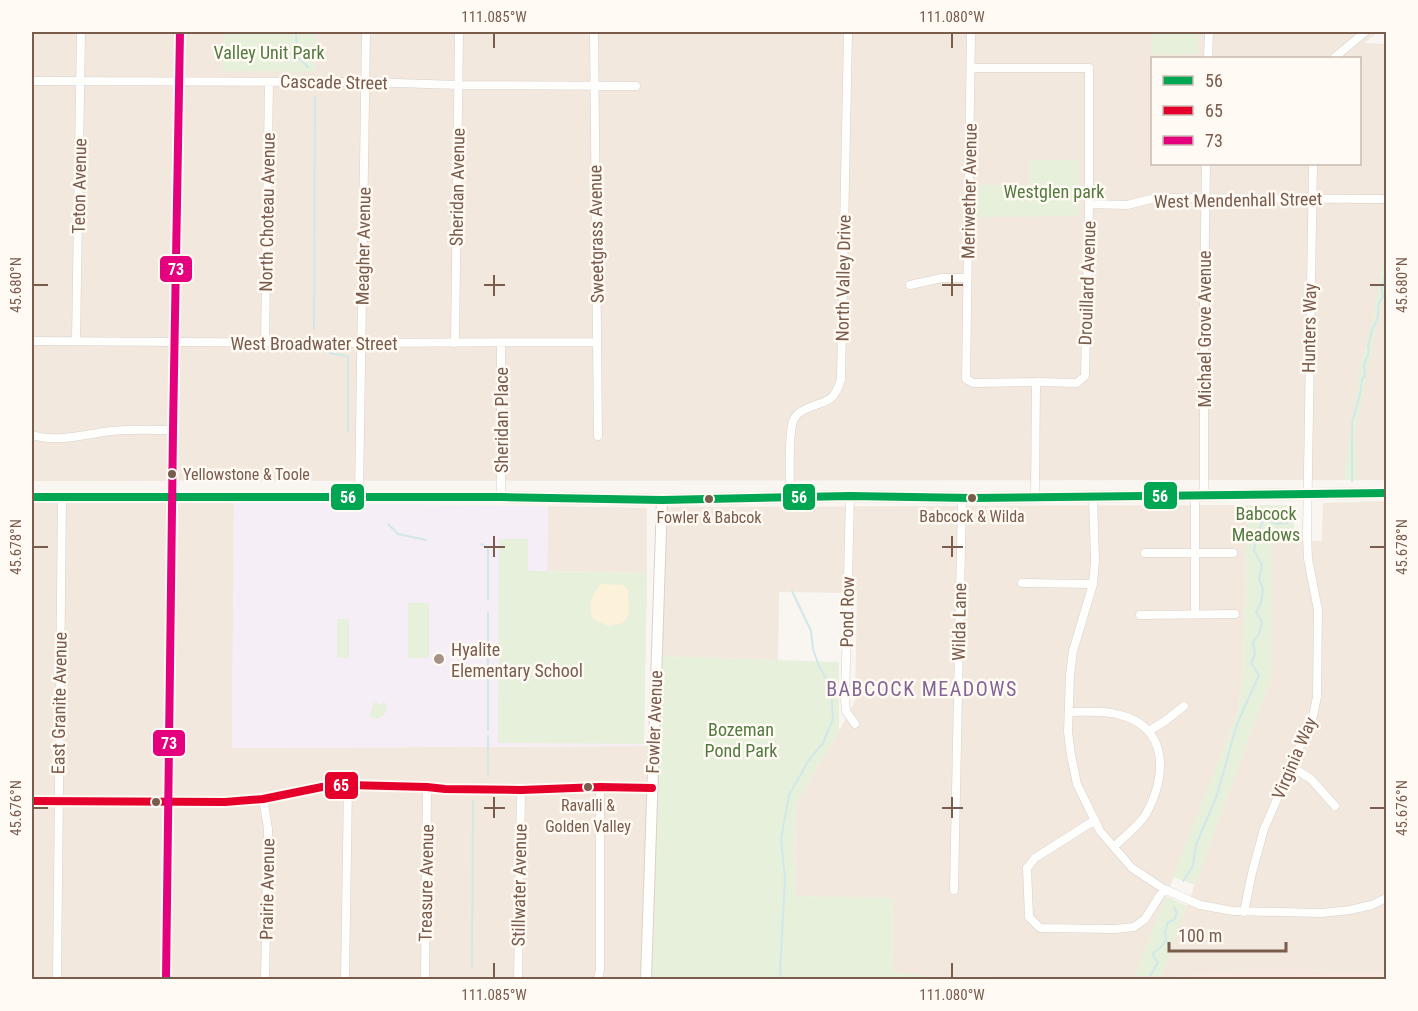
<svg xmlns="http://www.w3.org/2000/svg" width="1418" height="1011" font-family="'Roboto Condensed',sans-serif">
  <rect width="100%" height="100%" fill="#f9f5f0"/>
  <path fill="#f2e8de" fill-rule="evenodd" d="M32,32H224L223,71H315V32H1378L1364,43L1386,44V480L32,481ZM1152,58H1360V164H1152Z
    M1386,501V971H1324L1292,969L1245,970L1159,979L925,976L892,973L893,898L795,896L796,804L839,731L855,701L857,593L779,592L778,660L662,656L667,507L1247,505L1243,676L1238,712L1135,976H1161L1272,675V541H1322L1323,503Z
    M32,502H234L232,748L660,746L653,979H32Z
    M548,506L647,508V573L547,571Z"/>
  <path fill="#f6e8e1" d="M1292,969L1324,971H1386V980H924L925,976L1159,979L1245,970Z"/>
  <path fill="#f6eef6" d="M234,502L548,506L547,571L647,573L644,746L232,748Z"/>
  <path fill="#e7f0db" d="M224,32H315V72L223,71Z
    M1152,32H1198V54L1151,55Z
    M1029,160H1079V216L977,217V185H1029Z
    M1386,246V288L1375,334L1355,434L1357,480H1343L1359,372L1374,310Z
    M1247,505H1294V541H1272V675L1195,885L1173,877L1238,712L1243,676Z
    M499,539H528V571L647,573L644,744L498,743Z
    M408,603H429V658H408Z
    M337,619H349V658H337Z
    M662,656L839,662V731L796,804L795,896L893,898L892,972L925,976L924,979H653Z
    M376,702L381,705L385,702C391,713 379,723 369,716L373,704Z
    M1166,896L1187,906L1162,976H1134Z"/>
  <path fill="#fbf2d9" d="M600,584L624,585L628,590L629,614L623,623L608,626L593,619C588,604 591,597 600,584Z"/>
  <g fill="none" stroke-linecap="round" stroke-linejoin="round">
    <path stroke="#d0e8ea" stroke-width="2" d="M296,32L297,56L308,67
      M1386,256V259
      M314,329L315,97
      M328,352C333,356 341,353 348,357V431
      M1352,481V423L1361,390L1362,379L1365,376L1364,365L1369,352L1368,346L1373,327C1378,322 1379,312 1378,305L1383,296C1379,286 1385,280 1386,271
      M388,524L398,534L426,540
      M481,544L488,548V599
      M488,730V612
      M488,774V736
      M1183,881L1193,866L1196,845L1217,795L1237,724L1259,675L1251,663L1255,654L1253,642L1259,634L1262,622L1256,612L1261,603L1263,589L1259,579L1262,565L1254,550C1257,539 1257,529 1264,520H1269L1277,524L1291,522
      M472,966L473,801
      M1150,976L1158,962L1154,957L1153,953L1160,948L1166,941L1165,932L1168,922L1174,920L1177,913L1174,907
      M782,980L780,973L785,879L781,839L789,795L809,760L823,743L833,719L831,687L819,666L813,649L811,631L792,591"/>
    <defs>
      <path id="street" d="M594,32L598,436
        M971,32L966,379L973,383L1036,382L1035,498
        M1208,58L1209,32
        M1334,58L1365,32
        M971,68H1089V204L1085,376L1077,383L1036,382
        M32,81L365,82L458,85L636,86
        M1089,204L1127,205L1155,198L1386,199
        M910,285L942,278H967
        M76,340L81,32
        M32,341L327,343L597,342
        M265,343L269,82
        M455,343L459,32
        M501,343V497
        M32,435C57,443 86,434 111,431C132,429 153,430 173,430
        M1195,495V614
        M1204,495V302L1206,164
        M850,496L845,701L846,711L855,724
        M359,497L366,32
        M1093,497L1095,561L1093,584L1073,651L1070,675L1068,732L1071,755L1077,784L1100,831L1132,868L1164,889L1200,905L1233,911L1321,913L1350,910L1372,905L1386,898
        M790,498C790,483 788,429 794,419C796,415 800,412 804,410C825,399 833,406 841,379L848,32
        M1145,553H1233
        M1022,583L1093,584
        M1140,615L1235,614
        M1069,712C1085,712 1104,710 1120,715C1169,727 1167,777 1146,814C1138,827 1124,836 1114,847
        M1149,731L1165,721L1184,706
        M1292,767L1311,779L1335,806
        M263,799L268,829L265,980
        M32,801L225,802L263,799L322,787L348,785L427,787L445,789L521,790L600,787L652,788
        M1095,820L1035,858L1027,868L1029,917L1040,928L1115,929L1134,927L1145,919L1164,889
        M954,890L962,498
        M1244,912L1252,873L1264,829L1313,716L1317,697L1318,610L1308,559L1307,534L1313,164
        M57,980L62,498
        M166,980L173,430L180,32
        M345,980L348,785
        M425,980L427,787
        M518,980L521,790
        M596,980L598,978L600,970V787"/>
      <path id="secondary" d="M32,497H501L662,500L850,496L972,498L1386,493
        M646,980L662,500"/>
    </defs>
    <use href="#street" stroke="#d7d1cb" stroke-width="9"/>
    <use href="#secondary" stroke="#d9d2cb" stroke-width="12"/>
    <use href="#street" stroke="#fefefd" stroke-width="8"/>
    <use href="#secondary" stroke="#fefefd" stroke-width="10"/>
    <defs>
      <path id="bus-1" d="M32,497H501L662,500L850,496L972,498L1386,493"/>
      <path id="bus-2" d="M32,801L225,802L263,799L322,787L348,785L427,787L445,789L521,790L600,787L652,788"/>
      <path id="bus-3" d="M166,980L173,430L180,32"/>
    </defs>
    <use href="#bus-1" stroke="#fffaf3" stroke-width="12"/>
    <use href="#bus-2" stroke="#fffaf3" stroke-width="12"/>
    <use href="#bus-3" stroke="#fffaf3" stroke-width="12"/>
    <use href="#bus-1" stroke="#00a651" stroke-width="8"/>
    <use href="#bus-2" stroke="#e4002b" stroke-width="8"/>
    <use href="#bus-3" stroke="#e5007d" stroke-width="8"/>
  </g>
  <path fill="none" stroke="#7a5c4d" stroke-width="2" d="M494,33V48M952,33V48M494,275V296M952,275V296M33,285H48M484,285H505M942,285H963M1370,285H1385M494,536V557M952,536V557M33,547H48M484,547H505M942,547H963M1370,547H1385M494,797V818M952,797V818M33,808H48M484,808H505M942,808H963M1370,808H1385M494,963V978M952,963V978"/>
  <g fill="#7a5c4d" stroke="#fffaf3" stroke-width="2">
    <circle cx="172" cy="474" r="5"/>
    <circle cx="972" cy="498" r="5"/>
    <circle cx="709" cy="499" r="5"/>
    <circle cx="588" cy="787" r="5"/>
    <circle cx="156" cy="802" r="5"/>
  </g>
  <circle fill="#a69286" stroke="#fffaf3" stroke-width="2" cx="439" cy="659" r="6"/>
  <g text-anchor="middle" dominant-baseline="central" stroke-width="5" stroke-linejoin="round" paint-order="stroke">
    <g font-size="16" fill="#7a5c4d" stroke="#fffaf3">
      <text x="183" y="474" text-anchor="start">Yellowstone &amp; Toole</text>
      <text x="972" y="516">Babcock &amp; Wilda</text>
      <text x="709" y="517">Fowler &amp; Babcok</text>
      <text x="588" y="805">Ravalli &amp;<tspan x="588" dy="21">Golden Valley</tspan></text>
    </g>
    <g font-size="18" fill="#537a41" stroke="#fffaf3">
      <text x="269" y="52">Valley Unit Park</text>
      <text x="1054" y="191">Westglen park</text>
      <text x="1266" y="513">Babcock<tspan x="1266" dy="21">Meadows</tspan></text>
      <text x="741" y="729">Bozeman<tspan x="741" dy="21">Pond Park</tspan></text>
    </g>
    <g font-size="18" fill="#7a5c4d" stroke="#fffaf3">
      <text transform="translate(334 82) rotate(1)">Cascade Street</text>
      <text transform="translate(79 186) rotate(-89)">Teton Avenue</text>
      <text transform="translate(457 187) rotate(-89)">Sheridan Avenue</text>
      <text transform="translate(969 191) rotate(-89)">Meriwether Avenue</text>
      <text transform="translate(1238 200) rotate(-1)">West Mendenhall Street</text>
      <text transform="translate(267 212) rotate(-89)">North Choteau Avenue</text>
      <text transform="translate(596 234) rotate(-91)">Sweetgrass Avenue</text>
      <text transform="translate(363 246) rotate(-89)">Meagher Avenue</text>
      <text transform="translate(843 278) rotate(-89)">North Valley Drive</text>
      <text transform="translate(1087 283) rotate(-88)">Drouillard Avenue</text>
      <text transform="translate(1309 328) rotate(-89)">Hunters Way</text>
      <text transform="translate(1204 329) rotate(-90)">Michael Grove Avenue</text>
      <text x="314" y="343">West Broadwater Street</text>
      <text transform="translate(501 420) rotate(-90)">Sheridan Place</text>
      <text transform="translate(847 612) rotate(-89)">Pond Row</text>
      <text transform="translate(959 622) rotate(-89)">Wilda Lane</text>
      <text transform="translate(59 703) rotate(-89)">East Granite Avenue</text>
      <text transform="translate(654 722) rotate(-88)">Fowler Avenue</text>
      <text transform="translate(1294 758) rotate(-67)">Virginia Way</text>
      <text transform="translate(426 883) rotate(-89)">Treasure Avenue</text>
      <text transform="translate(519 885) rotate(-89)">Stillwater Avenue</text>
      <text transform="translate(267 889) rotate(-89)">Prairie Avenue</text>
    </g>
    <g font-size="18" fill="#7a5c4d" stroke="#fffaf3" text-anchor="start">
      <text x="451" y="649">Hyalite<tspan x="451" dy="21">Elementary School</tspan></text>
    </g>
    <g font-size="20" letter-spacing="1.5" fill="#846695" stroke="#fffaf3">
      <text x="922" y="689">BABCOCK MEADOWS</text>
    </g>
  </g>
  <g stroke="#fffaf3" stroke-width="2">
    <rect x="159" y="255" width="34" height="28" rx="6" fill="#e5007d"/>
    <rect x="1143" y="481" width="35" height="29" rx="6" fill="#00a651"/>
    <rect x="330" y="483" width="35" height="28" rx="6" fill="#00a651"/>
    <rect x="782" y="483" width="34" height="28" rx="6" fill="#00a651"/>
    <rect x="152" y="729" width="34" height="28" rx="6" fill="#e5007d"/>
    <rect x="324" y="771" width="35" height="29" rx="6" fill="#e4002b"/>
  </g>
  <g font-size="16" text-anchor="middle" font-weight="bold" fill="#fff">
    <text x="176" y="275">73</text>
    <text x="1160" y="502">56</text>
    <text x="348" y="503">56</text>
    <text x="799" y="503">56</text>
    <text x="169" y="749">73</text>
    <text x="341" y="791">65</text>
  </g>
  <rect width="1418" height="1011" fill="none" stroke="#fffaf3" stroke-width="66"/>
  <rect x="1151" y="57" width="210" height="108" fill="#fffaf3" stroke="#cabbb1" stroke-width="1.5"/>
  <rect x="1163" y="76" width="30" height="9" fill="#00a651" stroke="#cabbb1" stroke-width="1.5"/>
  <text x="1205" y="87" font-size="18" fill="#7a5c4d">56</text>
  <rect x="1163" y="106" width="30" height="9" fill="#e4002b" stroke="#cabbb1" stroke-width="1.5"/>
  <text x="1205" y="117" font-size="18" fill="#7a5c4d">65</text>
  <rect x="1163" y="136" width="30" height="9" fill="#e5007d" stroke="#cabbb1" stroke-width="1.5"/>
  <text x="1205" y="147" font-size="18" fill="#7a5c4d">73</text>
  <path d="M1169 942v9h117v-9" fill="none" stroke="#7a5c4d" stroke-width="3"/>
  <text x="1178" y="942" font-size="18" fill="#7a5c4d" stroke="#fffaf3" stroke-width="4.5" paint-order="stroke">100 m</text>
  <rect x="33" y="33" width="1352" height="945" fill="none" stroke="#7a5c4d" stroke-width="2"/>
  <g font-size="15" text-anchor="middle" fill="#7a5c4d">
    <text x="494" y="22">111.085°W</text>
    <text x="952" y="22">111.080°W</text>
    <text transform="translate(16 285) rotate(-90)" y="5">45.680°N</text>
    <text transform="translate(1402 285) rotate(-90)" y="5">45.680°N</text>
    <text transform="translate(16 547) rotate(-90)" y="5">45.678°N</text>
    <text transform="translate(1402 547) rotate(-90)" y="5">45.678°N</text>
    <text transform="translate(16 808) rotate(-90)" y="5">45.676°N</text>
    <text transform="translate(1402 808) rotate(-90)" y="5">45.676°N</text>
    <text x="494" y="1000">111.085°W</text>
    <text x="952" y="1000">111.080°W</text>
  </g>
</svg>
